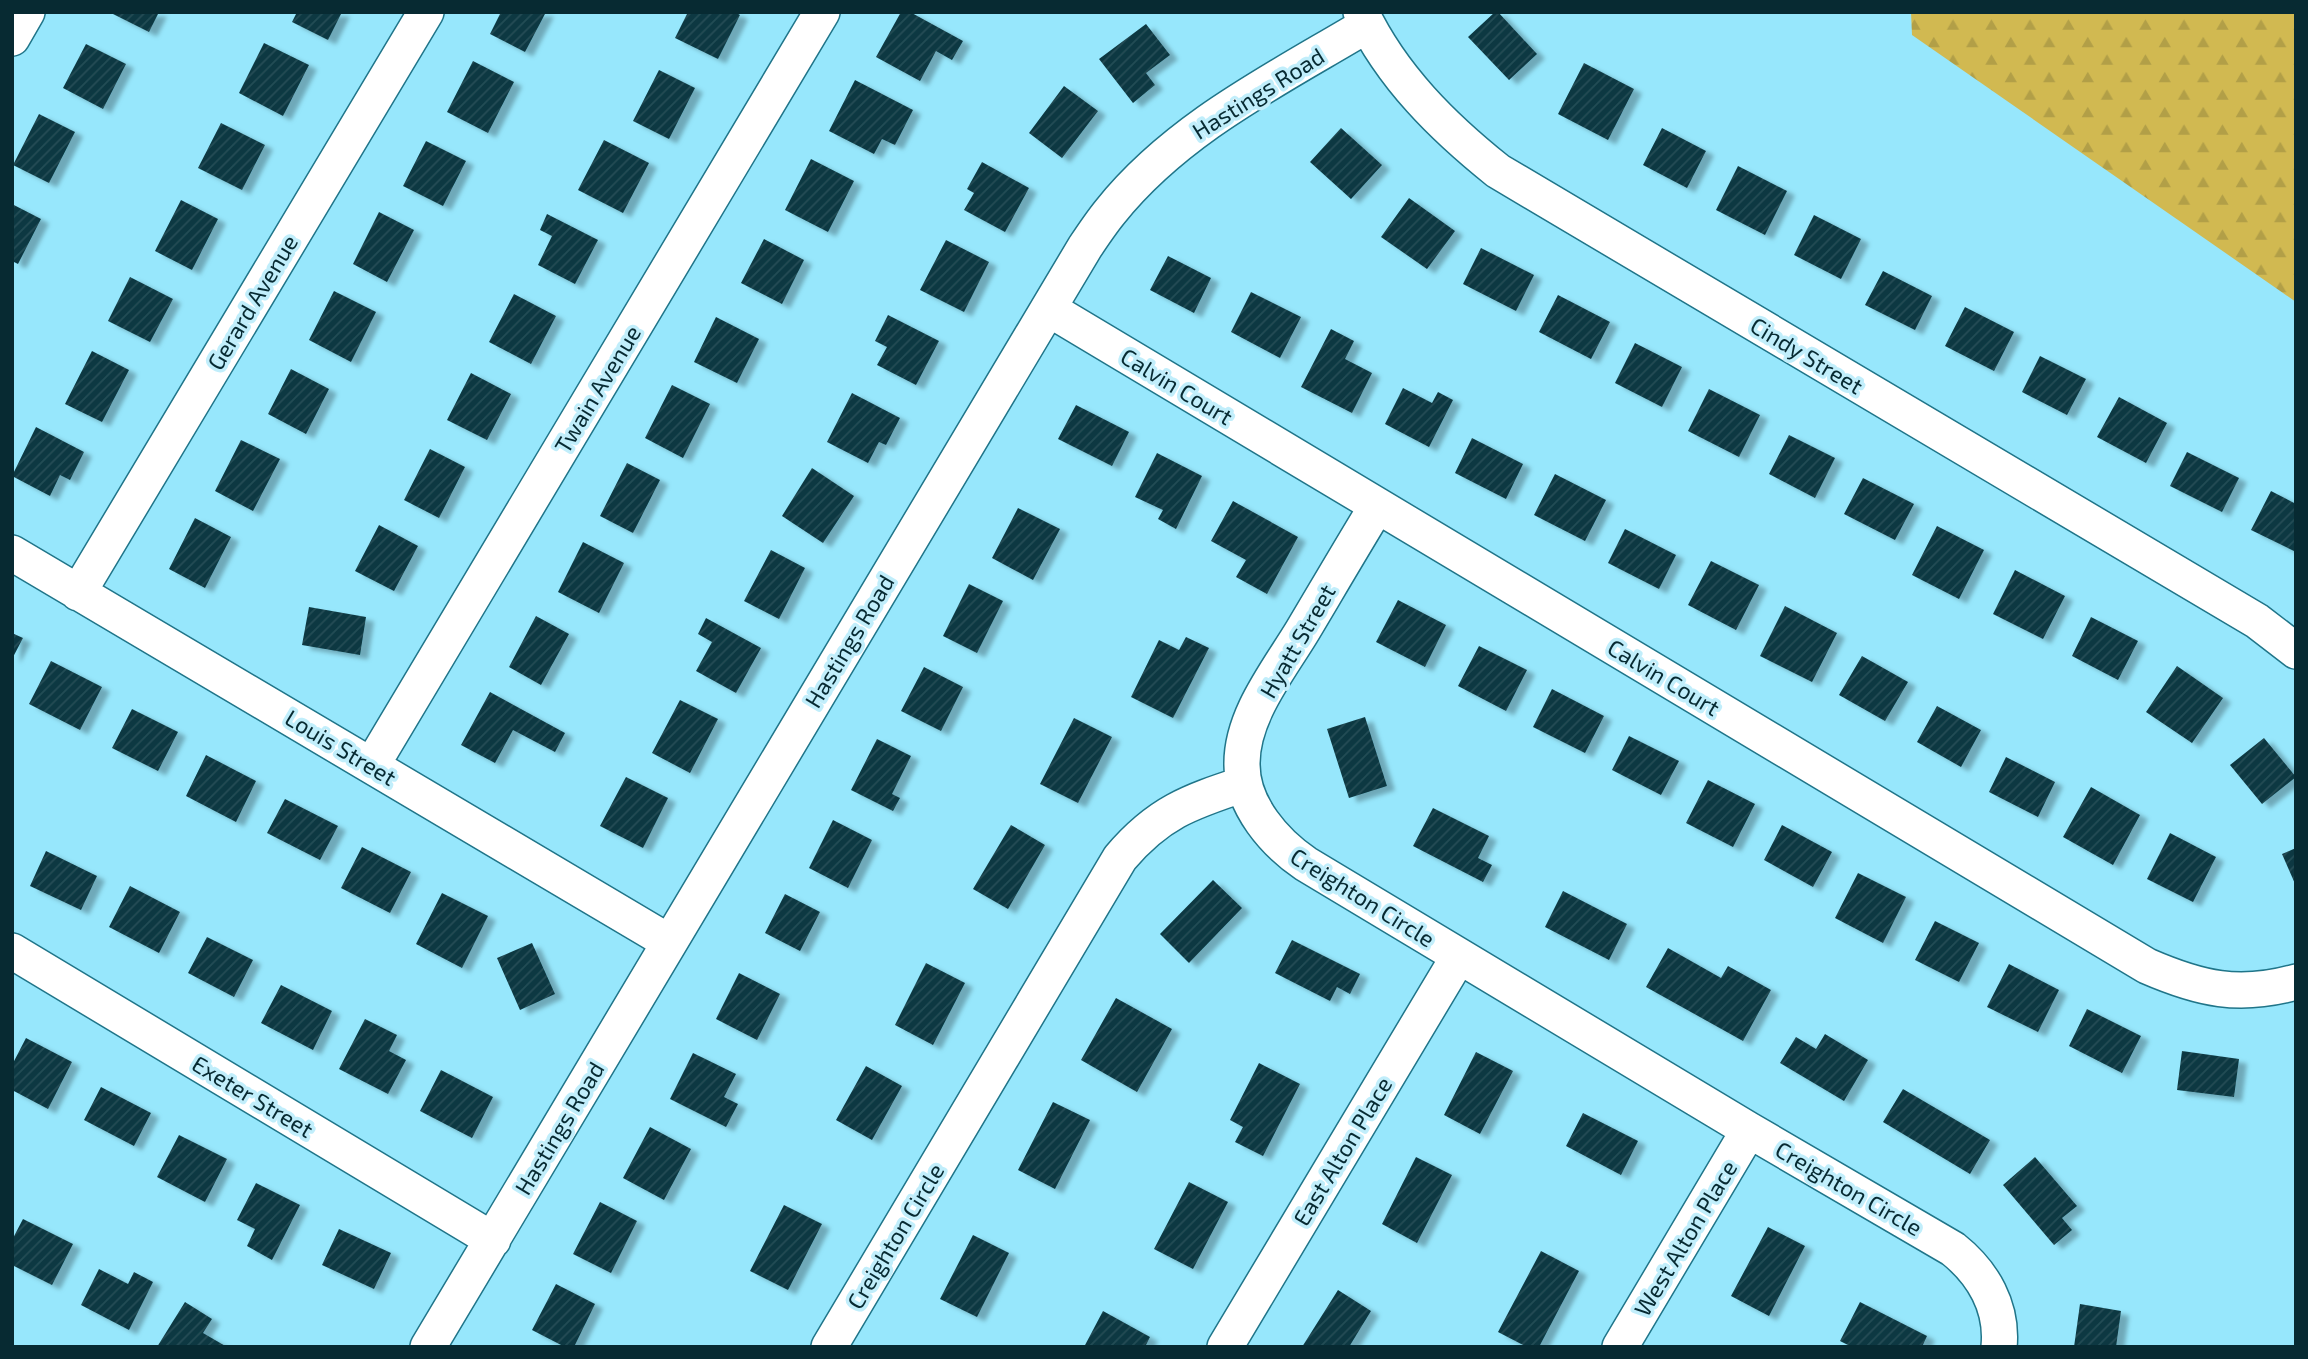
<svg xmlns="http://www.w3.org/2000/svg" width="2308" height="1359" font-family="'Exo 2',sans-serif">
  <defs>
    <pattern id="forest-firs" width="22" height="20" patternUnits="userSpaceOnUse" patternTransform="scale(1.75)"><rect width="22" height="20" fill="#d1b951"/><path d="M5 1l3.5 6h-7zM16 11l3.5 6h-7z" fill="#b29f47"/></pattern>
    <pattern id="building-hatch" width="6" height="6" patternUnits="userSpaceOnUse" patternTransform="scale(1.75)"><rect width="6" height="6" fill="#0b3842"/><path d="M-1 1l2-2M0 6l6-6M5 7l2-2" fill="none" stroke="#244c55"/></pattern>
    <filter id="shadow"><feDropShadow dx="8" dy="4.5" stdDeviation="2" flood-color="#0004"/></filter>
  </defs>
  <rect width="100%" height="100%" fill="#97e7fc"/>
  <path fill="url(#forest-firs)" d="M1911,12H2296V302L1912,35Z"/>
  <path fill="url(#building-hatch)" filter="url(#shadow)" d="M109,12H159L149,32Z
    M297,12H342L328,40L292,22Z
    M501,12H546L525,52L490,34Z
    M688,12H735L740,15L718,59L675,38Z
    M901,12H910L963,41L952,60L936,51L920,81L876,57Z
    M1495,12H1498L1537,54L1509,80L1468,37Z
    M1146,24L1170,55L1146,73L1155,85L1133,103L1099,59Z
    M264,43L309,65L283,116L239,93Z
    M86,44L126,64L103,109L63,88Z
    M473,61L514,82L488,133L447,112Z
    M1584,63L1634,89L1608,140L1558,114Z
    M659,70L695,88L669,139L633,121Z
    M855,80L913,110L895,145L882,139L874,154L829,131Z
    M1064,86L1098,111L1062,158L1029,133Z
    M39,114L75,132L49,183L13,165Z
    M221,123L265,145L242,190L198,168Z
    M1341,128L1382,165L1351,199L1310,162Z
    M1662,128L1706,151L1687,188L1643,165Z
    M604,140L649,163L623,213L578,190Z
    M426,141L466,161L443,206L403,186Z
    M811,159L854,181L828,232L785,210Z
    M982,162L1029,188L1005,232L964,210L974,193L967,189Z
    M1738,166L1787,191L1765,235L1716,210Z
    M1409,198L1455,231L1427,269L1381,237Z
    M181,200L218,219L192,270L155,251Z
    M12,204L41,219L18,264L12,261Z
    M379,212L414,230L387,282L353,264Z
    M547,214L598,240L575,284L538,265L552,236L540,230Z
    M1814,215L1861,239L1841,279L1794,255Z
    M764,239L804,260L782,304L741,283Z
    M946,240L989,262L964,312L920,290Z
    M1481,248L1534,275L1516,311L1463,284Z
    M1168,256L1211,278L1194,313L1150,290Z
    M1883,271L1932,296L1915,330L1865,305Z
    M130,277L173,299L150,342L108,321Z
    M334,291L376,312L351,362L309,340Z
    M1251,292L1301,317L1280,358L1231,332Z
    M514,294L556,316L531,364L489,342Z
    M1558,295L1610,322L1591,359L1539,332Z
    M1965,307L2014,332L1994,371L1945,346Z
    M888,315L939,341L916,385L877,365L887,347L875,341Z
    M716,317L759,339L737,383L694,362Z
    M1331,329L1354,341L1345,359L1372,373L1352,413L1301,387Z
    M1635,343L1682,367L1662,407L1615,383Z
    M92,351L129,370L102,422L65,404Z
    M2040,356L2086,379L2067,415L2022,392Z
    M291,369L329,389L306,434L268,414Z
    M471,373L511,394L487,440L447,420Z
    M672,385L710,404L683,458L645,438Z
    M1403,388L1432,403L1438,392L1453,400L1429,447L1385,424Z
    M1709,389L1760,415L1739,457L1688,431Z
    M852,393L900,418L886,445L879,442L868,463L827,442Z
    M2119,397L2167,423L2146,463L2097,437Z
    M1076,405L1129,432L1112,466L1058,439Z
    M36,427L84,452L70,480L60,475L50,496L12,476Z
    M1789,435L1835,458L1815,498L1769,474Z
    M1472,438L1523,464L1506,499L1455,473Z
    M241,440L280,459L253,511L215,491Z
    M430,449L465,467L439,518L404,500Z
    M2187,452L2239,478L2222,512L2170,486Z
    M1157,453L1202,476L1176,529L1158,519L1163,510L1135,497Z
    M627,463L660,480L633,533L600,516Z
    M812,468L854,496L823,543L782,516Z
    M1555,474L1606,500L1585,541L1534,515Z
    M1863,478L1914,504L1895,540L1844,514Z
    M2271,491L2296,504V552L2251,530Z
    M1233,501L1298,537L1267,594L1236,577L1246,560L1211,541Z
    M1018,508L1060,529L1033,580L992,558Z
    M195,518L231,537L205,588L169,569Z
    M379,525L418,546L394,591L355,571Z
    M1937,526L1984,550L1959,599L1912,575Z
    M1625,529L1676,555L1659,589L1608,563Z
    M583,542L624,563L599,613L558,592Z
    M771,550L805,568L779,619L744,601Z
    M1711,561L1759,585L1736,630L1688,605Z
    M2015,570L2065,596L2043,639L1993,614Z
    M969,584L1003,601L977,653L943,636Z
    M1398,600L1446,625L1425,667L1376,642Z
    M1785,606L1837,633L1812,682L1760,656Z
    M309,607L366,617L360,655L302,645Z
    M536,616L569,634L541,685L509,667Z
    M2091,617L2138,641L2118,680L2072,656Z
    M706,618L761,648L736,693L696,671L712,642L698,634Z
    M12,633L23,638L12,659Z
    M1186,637L1209,648L1173,718L1131,697L1159,640L1179,650Z
    M1479,646L1527,670L1506,711L1458,686Z
    M1862,656L1908,682L1885,721L1839,695Z
    M51,661L102,687L80,730L29,704Z
    M2177,666L2223,698L2192,743L2146,712Z
    M924,667L963,687L941,731L901,711Z
    M1552,689L1604,716L1585,753L1533,727Z
    M490,692L565,733L555,752L513,730L495,763L461,745Z
    M680,700L718,719L690,773L652,753Z
    M1937,706L1981,730L1961,767L1917,742Z
    M132,709L178,732L158,771L112,748Z
    M1365,717L1387,786L1349,798L1327,729Z
    M1074,718L1112,737L1078,803L1040,784Z
    M1629,736L1679,761L1661,795L1612,770Z
    M2264,738L2296,777L2262,804L2230,765Z
    M877,739L911,756L892,794L900,798L893,811L851,790Z
    M206,755L256,781L236,822L186,796Z
    M2006,757L2055,782L2038,817L1989,792Z
    M626,777L668,798L643,848L600,826Z
    M1708,780L1755,804L1733,847L1686,823Z
    M2091,787L2140,815L2113,865L2063,837Z
    M285,799L338,826L320,860L267,833Z
    M1433,808L1489,836L1478,858L1492,865L1483,882L1413,846Z
    M833,820L872,840L848,888L809,868Z
    M1011,825L1045,845L1008,909L973,889Z
    M1782,825L1832,852L1813,887L1764,860Z
    M2170,833L2216,857L2193,902L2147,879Z
    M362,847L411,872L390,913L341,888Z
    M2296,848V886L2282,854Z
    M46,851L97,876L81,910L30,886Z
    M1858,873L1906,897L1883,943L1835,918Z
    M1213,880L1242,908L1189,963L1160,934Z
    M130,886L180,912L159,953L109,927Z
    M1563,891L1627,924L1609,960L1545,927Z
    M442,893L488,916L462,968L416,944Z
    M785,894L820,912L800,951L765,933Z
    M1935,921L1979,943L1959,982L1915,960Z
    M207,937L253,960L234,997L188,973Z
    M1292,940L1360,974L1350,994L1337,987L1330,1001L1275,973Z
    M532,943L555,994L520,1010L497,958Z
    M1668,948L1721,978L1728,966L1771,990L1743,1041L1646,987Z
    M926,963L965,983L933,1045L895,1025Z
    M2009,964L2059,990L2038,1032L1987,1007Z
    M739,973L780,994L757,1040L716,1019Z
    M281,985L332,1011L313,1050L261,1023Z
    M1116,998L1172,1029L1137,1092L1081,1060Z
    M2087,1009L2141,1036L2122,1073L2069,1046Z
    M365,1019L397,1035L389,1051L406,1060L388,1094L339,1069Z
    M1825,1034L1868,1060L1844,1101L1780,1063L1796,1037L1816,1049Z
    M26,1038L72,1062L48,1109L12,1090V1065Z
    M2182,1051L2239,1059L2234,1097L2177,1090Z
    M1476,1052L1513,1071L1480,1134L1444,1115Z
    M693,1053L736,1074L724,1097L738,1104L726,1127L670,1099Z
    M1259,1063L1300,1084L1263,1156L1235,1142L1243,1127L1230,1120Z
    M866,1066L902,1086L872,1140L836,1120Z
    M441,1070L493,1097L472,1138L420,1111Z
    M101,1087L151,1113L134,1146L84,1120Z
    M1903,1089L1990,1140L1970,1174L1883,1122Z
    M1053,1102L1090,1120L1055,1189L1018,1170Z
    M1583,1113L1638,1141L1621,1175L1566,1146Z
    M650,1127L691,1149L664,1200L623,1178Z
    M179,1135L227,1159L205,1202L157,1177Z
    M1416,1157L1452,1175L1417,1243L1382,1224Z
    M2035,1157L2077,1206L2062,1218L2072,1230L2054,1245L2003,1185Z
    M1189,1182L1228,1202L1193,1269L1154,1249Z
    M256,1183L300,1205L272,1260L247,1246L255,1229L237,1220Z
    M600,1202L637,1221L611,1273L573,1254Z
    M784,1205L822,1224L788,1290L750,1271Z
    M23,1219L73,1244L52,1285L12,1265V1240Z
    M1768,1227L1805,1246L1769,1316L1731,1296Z
    M339,1229L391,1253L374,1289L322,1265Z
    M973,1235L1009,1253L977,1317L940,1299Z
    M1541,1251L1579,1271L1539,1347H1527L1498,1332Z
    M99,1269L128,1284L134,1272L153,1282L129,1330L81,1305Z
    M556,1284L595,1304L574,1347H565L532,1330Z
    M1338,1290L1371,1311L1349,1347H1302Z
    M185,1302L212,1319L203,1333L227,1347H157Z
    M1860,1302L1927,1336L1922,1347H1852L1840,1341Z
    M2080,1304L2121,1311L2116,1347H2074Z
    M1103,1311L1150,1337L1145,1347H1084Z"/>
  <g fill="none" stroke-linecap="round" stroke-linejoin="round">
    <defs>
      <path id="minor" d="M1361,12C1392,77 1443,127 1498,171L2257,621L2296,651
        M12,38L27,12
        M1049,309L2147,966C2200,989 2239,998 2296,982
        M1377,506C1352,547 1328,588 1303,630C1279,670 1241,716 1242,765C1242,806 1275,843 1306,864L1749,1130L1953,1249C1983,1273 2003,1307 1999,1347
        M12,553L669,942
        M78,593L426,12
        M372,765L822,12
        M12,951L493,1240
        M428,1347L1085,247C1093,235 1101,223 1110,212C1177,128 1277,79 1367,25
        M829,1347L1120,858C1158,813 1189,802 1244,784
        M1225,1347L1459,956
        M1620,1347L1749,1130"/>
    </defs>
    <use href="#minor" stroke="#207589" stroke-width="38"/>
    <use href="#minor" stroke="#fff" stroke-width="35"/>
  </g>
  <g text-anchor="middle" dominant-baseline="central" stroke-width="7" stroke-linejoin="round" paint-order="stroke">
    <g font-size="23" fill="#072a32" stroke="#c1eefb">
      <text transform="translate(1258 93) rotate(-32)">Hastings Road</text>
      <text transform="translate(252 302) rotate(-59)">Gerard Avenue</text>
      <text transform="translate(1807 355) rotate(31)">Cindy Street</text>
      <text transform="translate(1177 386) rotate(31)">Calvin Court</text>
      <text transform="translate(597 389) rotate(-59)">Twain Avenue</text>
      <text transform="translate(849 641) rotate(-59)">Hastings Road</text>
      <text transform="translate(1297 641) rotate(-60)">Hyatt Street</text>
      <text transform="translate(1664 677) rotate(31)">Calvin Court</text>
      <text transform="translate(341 747) rotate(31)">Louis Street</text>
      <text transform="translate(1363 897) rotate(32)">Creighton Circle</text>
      <text transform="translate(253 1096) rotate(31)">Exeter Street</text>
      <text transform="translate(559 1128) rotate(-59)">Hastings Road</text>
      <text transform="translate(1342 1151) rotate(-59)">East Alton Place</text>
      <text transform="translate(1849 1188) rotate(30)">Creighton Circle</text>
      <text transform="translate(895 1236) rotate(-59)">Creighton Circle</text>
      <text transform="translate(1685 1238) rotate(-59)">West Alton Place</text>
    </g>
  </g>
  <rect width="2308" height="1359" fill="none" stroke="#072a32" stroke-width="28"/>
</svg>
